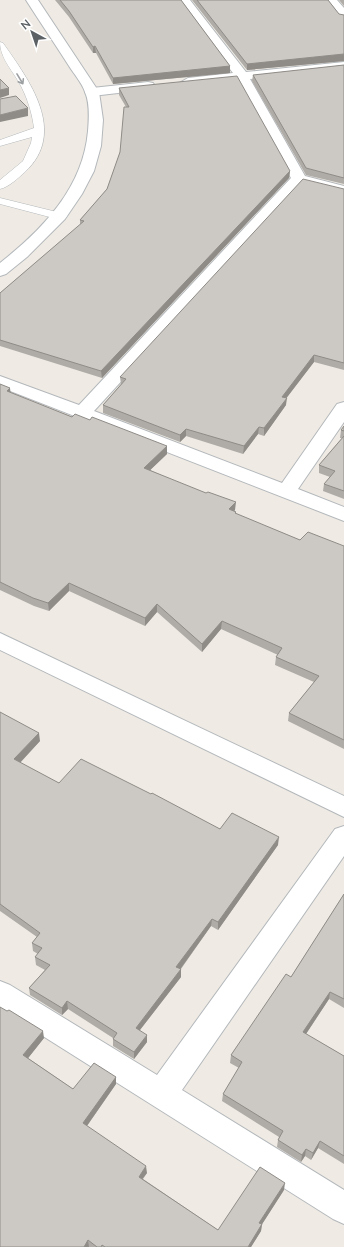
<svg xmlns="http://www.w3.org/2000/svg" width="344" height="1247" font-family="Lato,sans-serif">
  <rect width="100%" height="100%" fill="#efebe4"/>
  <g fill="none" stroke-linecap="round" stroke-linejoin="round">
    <defs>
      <path id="service" d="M0,42L3,43C29,80 68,132 25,172C18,178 9,187 0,189V180L23,161L31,143L32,137L0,146V140L34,128C32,113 28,100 21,86C14,72 0,59 0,42Z
        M0,198L65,214L67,216L61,220L0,204Z"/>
      <path id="minor" d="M178,0H190L246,72L344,62V70L250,79L305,176L344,186V195L302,184L94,411L282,483L337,404L344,402V422L298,489L344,507V521L0,387V376L79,405L291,178L238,81L188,86L181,82L188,78L233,73Z
        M325,0H337L344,8V20L340,19Z
        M148,82L153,83L155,86L153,89L92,96L87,95L85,92L87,89L92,88Z
        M344,826V856L182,1090L344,1190V1224L333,1219L0,1009V981L10,985L157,1075L335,829Z"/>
      <path id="tertiary" d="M26,0H38L99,92L103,120L101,146L94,171L82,194L65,219L27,257L6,274L0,276V263C43,229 83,188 88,131C89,119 90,103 85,92C82,83 74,74 69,66C55,44 40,22 26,0Z
        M0,633L344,796V817L0,650Z"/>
    </defs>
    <use href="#service" stroke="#b4b8bb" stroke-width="1"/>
    <use href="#minor" stroke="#b4b8bb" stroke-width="2"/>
    <use href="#tertiary" stroke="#b4b8bb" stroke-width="2"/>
    <use href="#service" fill="#fff" fill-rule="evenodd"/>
    <use href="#minor" fill="#fff" fill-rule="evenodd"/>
    <use href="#tertiary" fill="#fff" fill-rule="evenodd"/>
  </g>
  <path fill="#afaca8" d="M55,0H181L230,66V73L113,84L96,53H93L69,17Z
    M192,0H328L339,14L344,15V61L247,70Z
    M339,0H344V6Z
    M344,65V184L306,175L252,81L253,75Z
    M119,88L290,171L289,178L102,378L0,346V293L80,225V220L107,189L120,152L126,107L119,95Z
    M344,189V370L314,362L286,398V405L264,436L258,434L243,454L186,436L180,442L103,413V405L121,384L120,377Z
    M0,384L11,393L167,454L150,470L235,510L234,511L236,512V514L300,540L344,546V749L288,721L289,713L314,682L275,665L276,657L278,655L221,629L202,652L157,612L145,626L69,591L49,611L34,606L0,590Z
    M344,426V499L323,491L324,484L330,477L319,473V465L342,438H340L341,430Z
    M0,712L40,741L20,763L59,783L278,845L218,930L211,926L181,969V977L140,1030L147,1042L134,1059L113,1046V1038L68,1009L62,1015L30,995L29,988L45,970L36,965L35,957L38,954L33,951L32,943L37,937L0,911Z
    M344,894V1008L329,999L306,1034L344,1056V1164L318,1148L311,1160L305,1156L301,1162L277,1147L278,1140L279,1137L222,1101L223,1094L239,1068L230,1063L231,1055L291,977Z
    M0,1007L44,1038L28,1058L73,1089L116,1077V1084L87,1126L147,1173L143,1179L218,1230L284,1190L262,1224L261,1231L251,1247H0Z"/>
  <path fill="#8f8c88" d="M95,46L96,53H93V47Z
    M344,54V61L247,70V64Z
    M230,66V73L113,84V78Z
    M9,88V95L0,98V90Z
    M28,108V116L0,122V115Z
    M290,171L289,178L102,378L101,371Z
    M314,355V362L282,404V397Z
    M10,388L11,396L7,391Z
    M287,398L286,405L264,436V428Z
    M259,427L258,434L243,454L244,446Z
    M186,429V436L180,442V435Z
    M167,446V454L144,476V468Z
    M236,502L235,510L229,517V509Z
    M69,583V591L49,611L48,603Z
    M157,604V612L145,626V618Z
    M222,621L221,629L202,652V644Z
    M39,733L40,741L15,768L14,759Z
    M279,837L278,845L218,930V922Z
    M212,919L211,926L176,975V967Z
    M181,969V977L136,1035V1028Z
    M330,992L329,999L302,1040L303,1032Z
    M67,1001L68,1009L62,1015V1008Z
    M43,1031L44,1038L25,1062L23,1055Z
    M147,1035V1042L134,1059V1052Z
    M116,1077V1084L84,1130L83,1123Z
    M320,1141L318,1148L311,1160L313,1153Z
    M306,1149L305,1156L301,1162L302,1155Z
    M146,1166L147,1173L139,1183V1177Z
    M285,1183L284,1190L259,1229V1223Z
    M262,1224L261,1231L251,1247H248Z
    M88,1240L89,1247H84Z"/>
  <path fill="#ccc8c3" stroke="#8f8c88" d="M60,0H181L230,66L113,78L95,46L93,47L69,11Z
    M197,0H328L339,14L344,15V54L247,64Z
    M344,65V178L306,168L253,75Z
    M237,76L290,171L101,371L0,340V293L84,221L80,220L107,189L120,152L124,107H129L119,88Z
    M0,79L9,88L0,90Z
    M16,96L28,108L0,115V99Z
    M303,179L344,189V363L314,355L282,397L287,398L264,428L259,427L244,446L186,429L180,435L103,405L126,379L120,377Z
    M0,384L10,388L7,391L72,417L75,414L90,420L92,417L167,446L144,468L206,493L208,492L236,502L229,509L236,512L235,513L300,540L308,532L344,546V740L289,713L319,676L276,657L282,648L222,621L202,644L157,604L145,618L69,583L48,603L33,598L0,582Z
    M344,426V431L341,430Z
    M344,436V491L324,484L335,471L319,465Z
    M0,712L39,733L14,759L59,783L81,759L151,794L152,793L220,829L232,813L279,837L218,922L212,919L176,967L181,969L136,1028L147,1035L134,1052L113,1039L117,1033L67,1001L62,1008L29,988L50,965L35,957L42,948L32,943L40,933L0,904Z
    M344,894V999L330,992L303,1032L344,1056V1156L320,1141L313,1153L306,1149L302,1155L278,1140L283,1131L223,1094L242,1062L231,1055L286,974L291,977Z
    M0,1007L7,1011L9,1010L43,1031L23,1055L73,1089L94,1063L116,1077L83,1123L146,1166L139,1177L218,1230L260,1167L285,1183L259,1223L262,1224L248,1247H105L102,1245L101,1247H97L88,1240L84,1247H0Z"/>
  <defs><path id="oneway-shaft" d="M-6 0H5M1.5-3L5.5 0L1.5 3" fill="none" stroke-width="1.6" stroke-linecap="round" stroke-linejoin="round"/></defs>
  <use stroke="#9da0a3" href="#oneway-shaft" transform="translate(20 79) rotate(59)"/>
  <g transform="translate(32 32) rotate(320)" stroke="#ffffff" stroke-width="3" paint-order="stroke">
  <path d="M0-3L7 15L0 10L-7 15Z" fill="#5c6165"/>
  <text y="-6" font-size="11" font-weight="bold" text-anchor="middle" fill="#5c6165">N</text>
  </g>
</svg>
